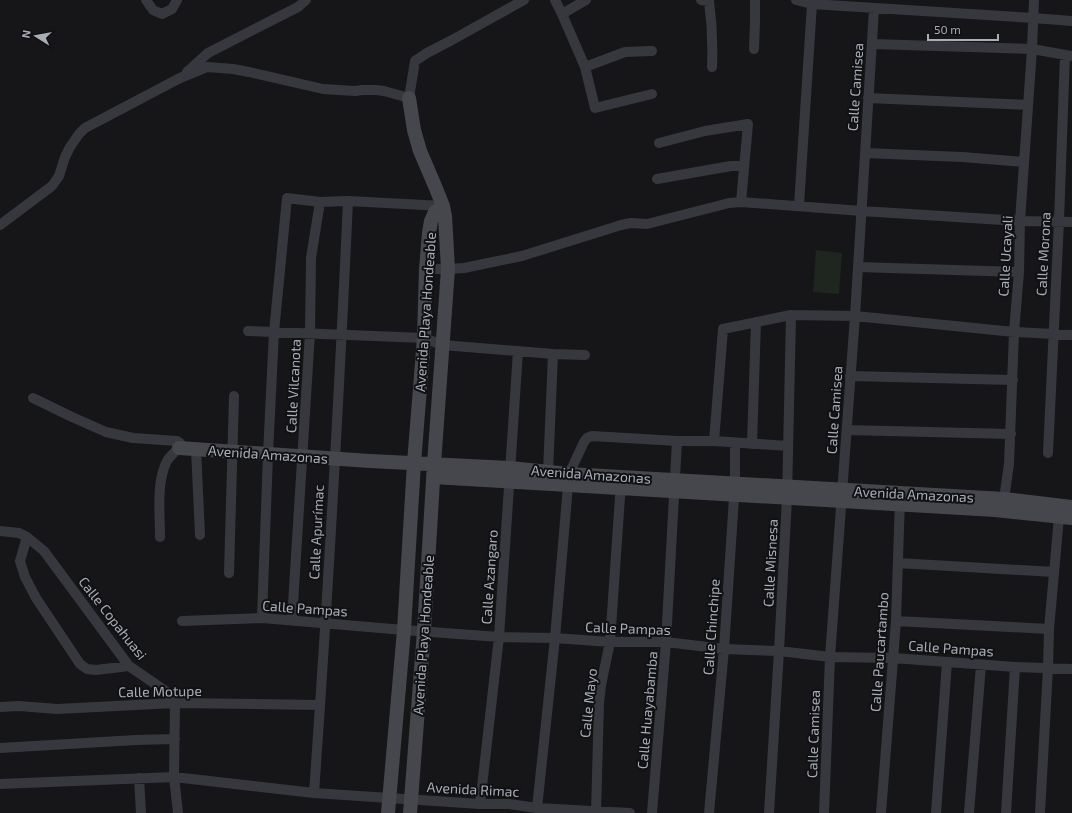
<svg xmlns="http://www.w3.org/2000/svg" width="1072" height="813" font-family="'Exo 2',sans-serif">
  <rect width="100%" height="100%" fill="#161618"/>
  <path fill="#1e261f" d="M816,250L842,253L839,294L813,292Z"/>
  <g fill="none" stroke-linecap="round" stroke-linejoin="round">
    <path stroke="#37383d" stroke-width="10" d="M146,0L153,10L162,14L172,9L177,0
      M555,0L562,14L585,67L595,108L652,94
      M701,0L709,1C712,23 713,44 712,67
      M796,0L812,4L1033,18L1072,21
      M562,14L586,0
      M872,44L1032,49L1072,56
      M754,49L755,22V0
      M585,67L625,52L652,51
      M187,72L208,53L298,7L306,0
      M868,98L1028,105
      M659,143L705,131L748,124L741,202
      M865,153L962,157L1024,162
      M657,179L731,166H744
      M799,205L812,4
      M0,225L52,186L59,176L65,157L70,147L79,134L85,128L180,78L207,67L233,69L249,72L323,89L355,91L362,90H376L384,91L409,98L415,61L427,53L452,40L524,0
      M858,267L1019,272
      M426,269H448L464,268L522,256L621,225L631,223L647,224L729,203L741,202L862,211L1020,221L1072,222
      M248,331L424,338L442,345L553,354L585,355
      M850,376L1013,380
      M33,398L72,417L106,432L133,438L177,441L180,443V447C175,452 170,456 167,461C156,482 160,514 160,537
      M847,430L1011,434
      M714,441L723,329L791,315L855,316L1014,332L1072,335
      M752,444L756,322
      M196,449L200,535
      M1048,453L1059,221L1065,55
      M548,472L553,354
      M1000,503L1004,499L1009,464L1014,332L1019,272L1020,221L1032,49L1034,0
      M0,531L19,533L27,537L44,551L129,666L167,692L175,703L174,777L178,813
      M27,537L20,561L25,577L36,598L80,664L87,669L96,670L129,666
      M898,563L1054,572
      M229,573L234,396
      M262,618L268,454L274,332L287,198L320,202L348,201L443,206
      M292,620L310,333L311,258L320,202
      M182,621L262,618L404,630L499,637L555,638L610,642H666L724,649L779,651L830,657L893,658L1015,667L1072,669
      M896,621L1049,629
      M0,707L19,706L57,709L175,703L320,705
      M0,748L136,740L175,739
      M139,778L141,813
      M0,784L174,777L314,793L480,804H509L537,808L630,813
      M314,793C328,596 339,398 348,201
      M480,804L499,637L518,351
      M537,808L555,638L569,474L584,442L587,438L592,436L677,441H714L788,446
      M596,813L599,703L601,685L610,642L620,497L623,482
      M652,813L666,642L677,441
      M709,813L724,649L735,483V443
      M769,813L779,651L787,498L791,315
      M824,813L830,657L855,316L874,9
      M881,813L896,621L900,498
      M936,813L947,662
      M969,813L981,665
      M1006,813L1015,667
      M1040,813L1048,668L1049,629L1059,517"/>
    <path stroke="#45474d" stroke-width="14" d="M409,98L414,130L420,151L435,186L443,206L445,216L448,269L434,464L424,631L410,813
      M179,448L370,461L510,468L569,474L1004,499L1072,507
      M433,477L995,510L1072,518
      M388,813L404,630L414,463L424,338L426,269L429,233L431,221L435,212L443,206"/>
  </g>
  <g text-anchor="middle" dominant-baseline="central" stroke-width="4" stroke-linejoin="round" paint-order="stroke">
    <g font-size="14" fill="#a8adb8" stroke="#111113">
      <text transform="translate(855 87) rotate(-86)">Calle Camisea</text>
      <text transform="translate(1043 254) rotate(-87)">Calle Morona</text>
      <text transform="translate(1005 256) rotate(-87)">Calle Ucayali</text>
      <text transform="translate(425 312) rotate(-86)">Avenida Playa Hondeable</text>
      <text transform="translate(293 386) rotate(-87)">Calle Vilcanota</text>
      <text transform="translate(834 410) rotate(-86)">Calle Camisea</text>
      <text transform="translate(268 454) rotate(4)">Avenida Amazonas</text>
      <text transform="translate(591 474) rotate(4)">Avenida Amazonas</text>
      <text transform="translate(914 494) rotate(3)">Avenida Amazonas</text>
      <text transform="translate(316 532) rotate(-87)">Calle Apurímac</text>
      <text transform="translate(770 563) rotate(-87)">Calle Misnesa</text>
      <text transform="translate(489 577) rotate(-86)">Calle Azangaro</text>
      <text transform="translate(305 608) rotate(4)">Calle Pampas</text>
      <text transform="translate(113 618) rotate(52)">Calle Copahuasi</text>
      <text transform="translate(711 627) rotate(-86)">Calle Chinchipe</text>
      <text transform="translate(628 628) rotate(2)">Calle Pampas</text>
      <text transform="translate(423 635) rotate(-86)">Avenida Playa Hondeable</text>
      <text transform="translate(951 648) rotate(4)">Calle Pampas</text>
      <text transform="translate(879 652) rotate(-86)">Calle Paucartambo</text>
      <text transform="translate(160 691) rotate(-1)">Calle Motupe</text>
      <text transform="translate(588 703) rotate(-84)">Calle Mayo</text>
      <text transform="translate(647 710) rotate(-85)">Calle Huayabamba</text>
      <text transform="translate(813 734) rotate(-88)">Calle Camisea</text>
      <text transform="translate(473 789) rotate(3)">Avenida Rimac</text>
    </g>
  </g>
  <g transform="translate(36 36) rotate(281)" stroke="#111113" stroke-width="3" paint-order="stroke">
  <path d="M0-3L7 15L0 10L-7 15Z" fill="#a8adb8"/>
  <text y="-6" font-size="11" font-weight="bold" text-anchor="middle" fill="#a8adb8">N</text>
  </g>
  <path d="M928 34v6h70v-6" fill="none" stroke="#a8adb8" stroke-width="2"/>
  <text x="934" y="34" font-size="12" fill="#a8adb8" stroke="#111113" stroke-width="3" paint-order="stroke">50 m</text>
</svg>
